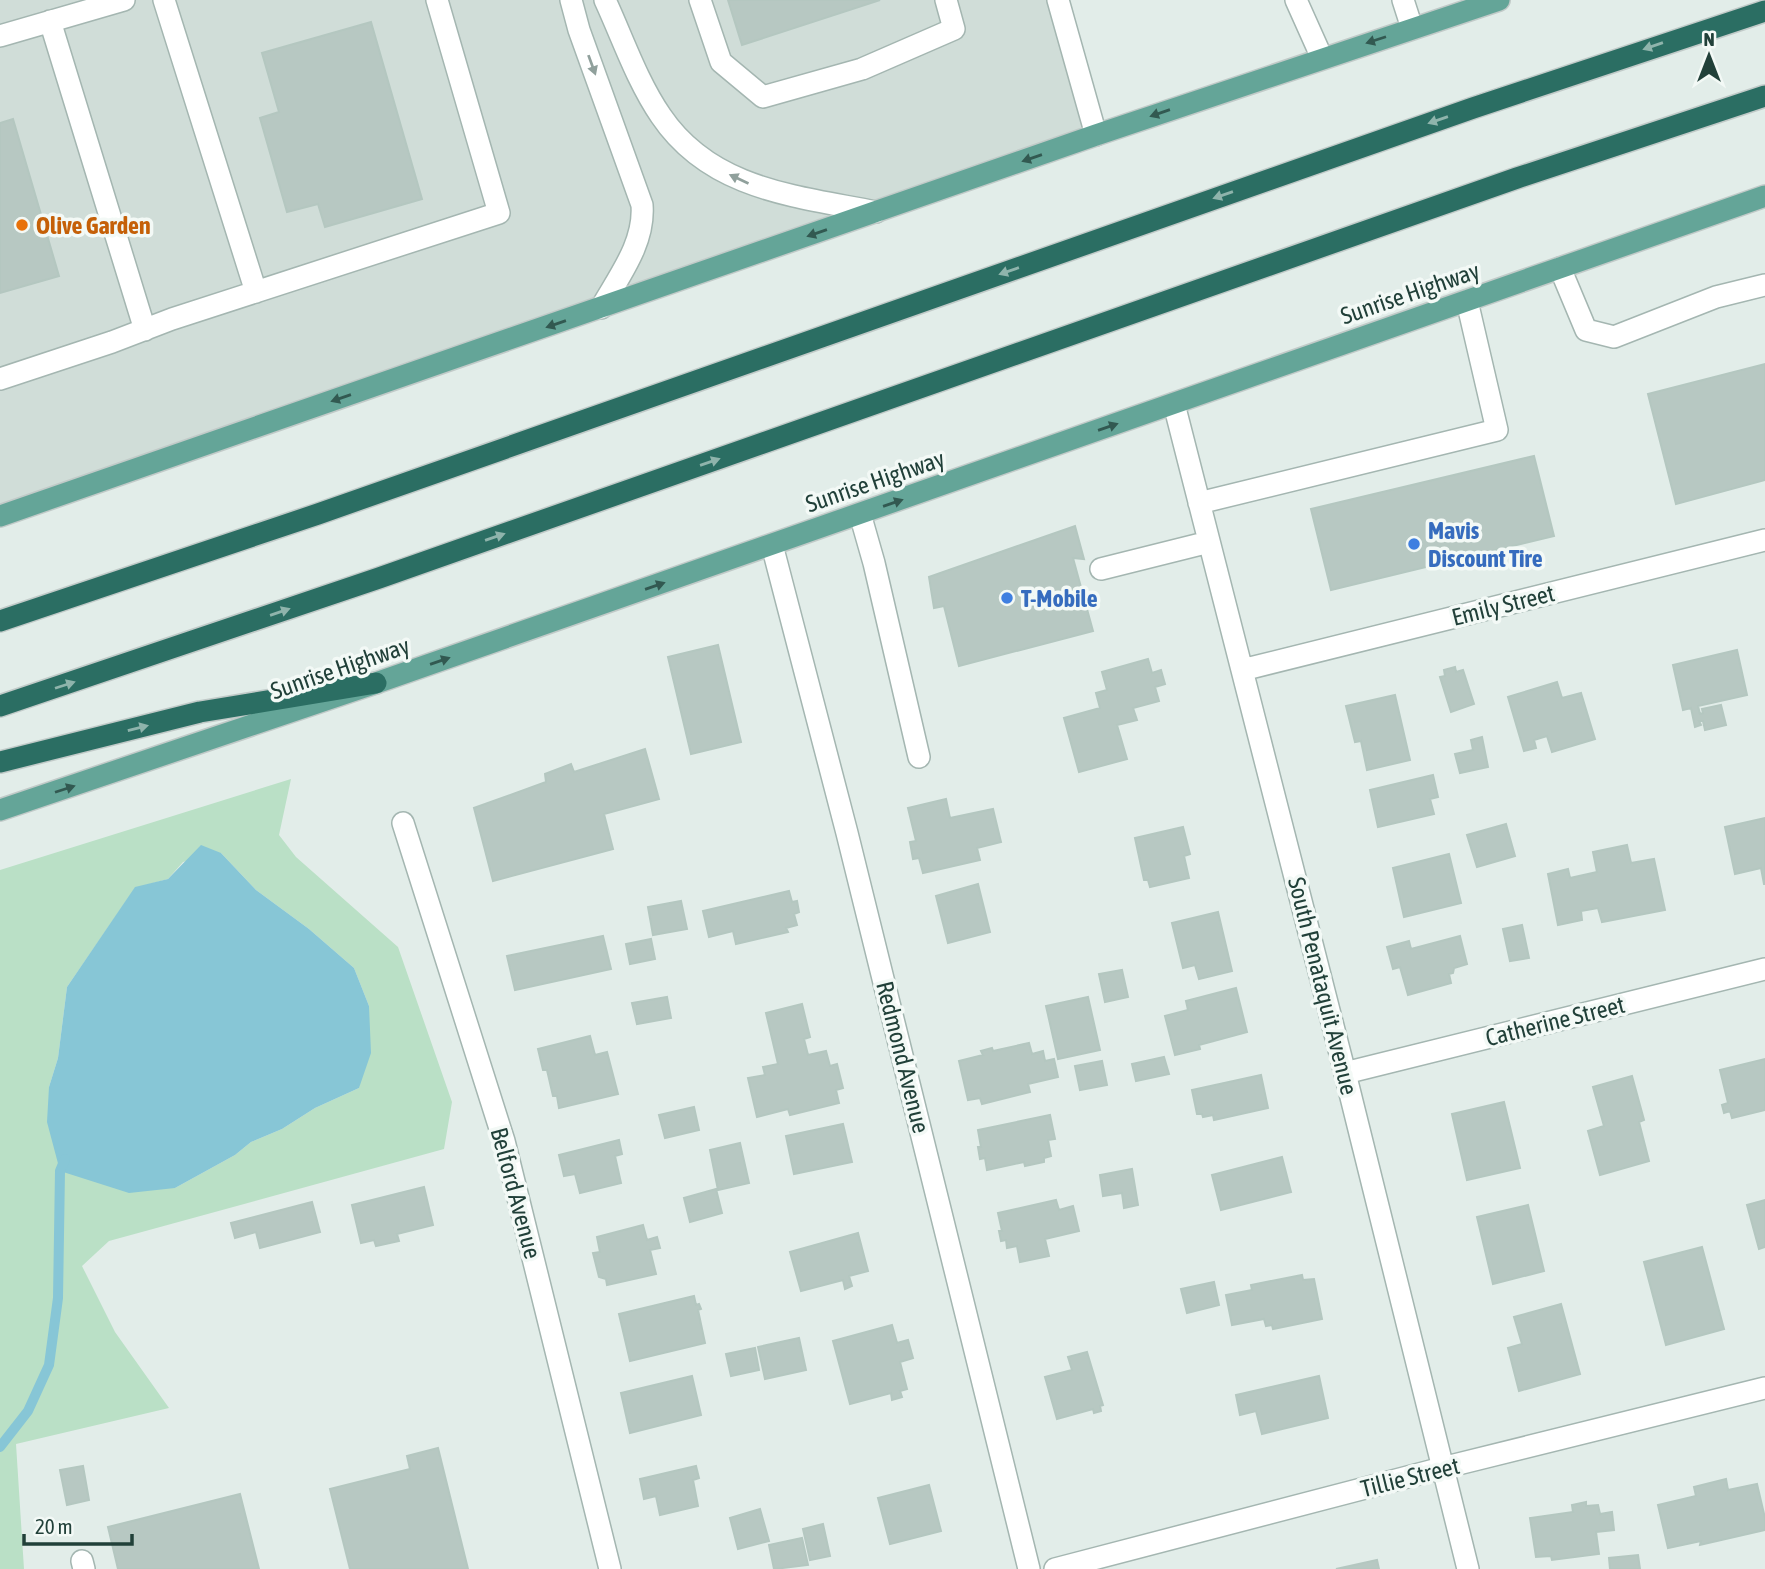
<svg xmlns="http://www.w3.org/2000/svg" width="1765" height="1569" font-family="'Asap Condensed',sans-serif">
  <rect width="100%" height="100%" fill="#e2ede9"/>
  <path fill="#d0ddd8" d="M0,0H1056L1096,135L0,516Z"/>
  <path fill="#bae0c6" fill-rule="evenodd" d="M291,779L279,835L296,857L398,947L452,1102L444,1149L109,1241L82,1266L115,1332L169,1408L16,1444L24,1569H0V870ZM221,853L256,890L309,929L354,968L369,1006L359,1088L315,1108L282,1129L251,1142L235,1155L175,1188L49,1087L58,1058L67,987L135,888L168,879L183,862Z"/>
  <path fill="#87c6d6" d="M201,845L221,853L256,890L309,929L354,968L369,1006L371,1053L359,1088L315,1108L282,1129L251,1142L235,1155L175,1188L129,1193L60,1171L47,1122L49,1087L58,1058L67,987L135,887L168,879Z"/>
  <g fill="none" stroke-linecap="round" stroke-linejoin="round">
    <path stroke="#87c6d6" stroke-width="10" d="M0,1447L28,1411L49,1365L58,1298L60,1171L65,1159"/>
  </g>
  <path fill="#b7c8c2" stroke="#b4c7c0" stroke-width="2" d="M728,0H880L742,45Z
    M371,22L422,199L325,227L318,204L287,212L260,118L279,112L262,53Z
    M13,119L59,276L0,293V123Z
    M1765,364V480L1676,504L1648,394Z
    M1534,456L1554,536L1331,590L1311,509Z
    M1075,526L1084,559L1073,558L1093,631L959,666L944,606L934,608L929,577Z
    M718,645L741,742L691,754L668,657Z
    M1737,650L1747,695L1698,706L1700,714L1703,713L1702,709L1721,705L1726,725L1705,730L1703,721H1699L1701,725L1695,727L1691,708L1683,710L1673,665Z
    M1148,659L1152,673L1161,670L1165,684L1155,687L1159,701L1133,708L1137,720L1117,725L1127,759L1079,772L1064,718L1100,708L1096,693L1107,690L1102,672Z
    M1455,667L1456,672L1463,670L1474,704L1451,712L1440,677L1445,676L1444,670Z
    M1557,682L1562,698L1581,693L1595,739L1552,752L1547,736L1534,740L1536,748L1524,751L1508,697Z
    M1395,695L1410,760L1367,770L1361,741L1355,742L1346,706Z
    M1482,737L1488,767L1460,773L1455,754L1473,750L1471,740Z
    M645,749L659,799L604,814L613,849L493,881L474,808L546,782L545,774L571,764L574,772Z
    M1433,775L1438,797L1430,799L1434,814L1378,827L1370,790Z
    M946,799L950,818L993,809L1001,842L977,848L980,860L923,873L919,858L913,859L910,842L916,841L908,808Z
    M1765,818V884H1764L1761,868L1735,874L1725,827Z
    M1506,824L1515,856L1477,867L1467,835Z
    M1183,827L1190,854L1184,856L1189,878L1150,887L1148,880H1144L1135,838Z
    M1627,845L1631,863L1654,859L1665,910L1602,922L1598,908L1581,911L1582,920L1558,925L1548,874L1568,869L1570,878L1597,872L1593,852Z
    M1449,854L1461,903L1404,917L1393,868Z
    M978,884L990,932L948,943L936,896Z
    M789,891L792,902L797,901L799,912L794,914L797,925L786,928L788,932L736,944L733,931L709,937L703,911Z
    M681,901L687,929L653,935L648,907Z
    M1218,912L1232,971L1199,979L1195,965L1183,968L1172,923Z
    M1522,925L1529,958L1510,961L1503,929Z
    M603,936L611,969L515,990L507,956Z
    M1460,936L1467,964L1454,968L1453,973L1449,974L1451,983L1408,995L1400,967L1393,969L1387,947L1409,941L1411,949Z
    M651,939L655,959L630,964L626,944Z
    M1122,970L1128,997L1105,1002L1099,974Z
    M1236,988L1247,1032L1199,1045L1200,1049L1175,1055L1165,1016L1188,1010L1186,1001Z
    M667,997L671,1018L637,1024L632,1003Z
    M1088,997L1100,1050L1058,1059L1046,1006Z
    M802,1004L810,1037L804,1039L808,1055L826,1051L830,1066L837,1064L843,1088L836,1090L839,1103L790,1115L788,1109L757,1117L748,1078L765,1075L763,1067L778,1064L766,1013Z
    M590,1036L595,1055L607,1052L618,1094L559,1108L557,1096H553L547,1070H543L538,1049Z
    M1029,1043L1032,1054L1043,1051L1045,1061L1054,1059L1058,1077L1028,1084L1030,1092L982,1104L980,1098L968,1100L959,1061L983,1055L981,1051L992,1048L993,1051Z
    M1164,1057L1169,1074L1136,1081L1132,1064Z
    M1765,1059V1110L1732,1118L1730,1111L1724,1113L1722,1105L1728,1103L1720,1070Z
    M1102,1061L1107,1085L1080,1090L1075,1066Z
    M1261,1075L1268,1108L1214,1120L1213,1115L1203,1117L1202,1114H1197L1192,1090Z
    M1632,1076L1644,1120L1639,1122L1649,1161L1600,1175L1588,1131L1604,1126L1593,1087Z
    M1504,1102L1520,1168L1467,1180L1452,1114Z
    M694,1107L699,1130L665,1138L659,1115Z
    M1050,1115L1055,1139L1048,1140L1051,1156L1044,1158V1162L1025,1166L1024,1162L987,1170L985,1158L980,1159L978,1147H981L978,1130Z
    M843,1124L852,1162L794,1174L786,1136Z
    M619,1140L622,1154L615,1156L621,1183L580,1193L575,1174L564,1176L559,1155Z
    M740,1143L749,1183L718,1190L710,1150Z
    M1282,1157L1291,1192L1221,1210L1212,1175Z
    M1132,1169L1138,1205L1124,1208L1122,1193L1103,1196L1100,1175Z
    M424,1187L433,1225L397,1234L399,1241L376,1246L374,1240L361,1243L352,1205Z
    M716,1189L722,1213L690,1222L684,1198Z
    M1056,1200L1059,1210L1073,1206L1079,1231L1045,1239L1049,1256L1020,1262L1017,1246L1007,1248L1006,1240L1001,1241L999,1231H1002L998,1213Z
    M1765,1200V1247L1759,1249L1747,1205Z
    M312,1202L320,1232L260,1248L256,1232L235,1238L231,1223Z
    M1528,1205L1544,1271L1493,1284L1477,1217Z
    M643,1225L647,1240L657,1237L660,1248L650,1250L656,1274L607,1285L606,1279L599,1277L593,1253L600,1252L597,1237Z
    M858,1233L868,1271L849,1276L852,1286L845,1289L843,1280L801,1291L790,1252Z
    M1702,1247L1724,1329L1666,1345L1644,1262Z
    M1302,1275L1303,1280L1314,1279L1322,1319L1273,1329L1272,1325L1266,1326L1264,1319L1232,1325L1226,1295L1252,1290L1251,1285Z
    M1214,1282L1219,1305L1187,1313L1181,1289Z
    M694,1296L696,1305L699,1304L701,1309L698,1310L705,1343L630,1361L619,1314Z
    M1561,1304L1580,1374L1519,1391L1508,1348L1522,1344L1514,1317Z
    M892,1325L897,1343L908,1340L913,1358L900,1362L907,1389L900,1391L902,1397L892,1400L891,1393L850,1404L833,1341Z
    M799,1338L806,1370L765,1379L758,1347Z
    M755,1348L759,1370L731,1376L726,1354Z
    M1087,1352L1103,1405L1100,1406L1101,1411L1094,1413L1093,1409L1057,1419L1045,1377L1072,1370L1068,1357Z
    M692,1376L701,1415L630,1433L621,1393Z
    M1319,1376L1328,1418L1262,1434L1256,1411L1240,1415L1236,1395Z
    M438,1448L468,1569H350L330,1489L410,1469L407,1456Z
    M83,1466L89,1500L67,1505L60,1470Z
    M696,1466L699,1478L693,1480L698,1506L660,1515L656,1496L644,1499L640,1479Z
    M1726,1479L1728,1490L1757,1484L1765,1518V1530L1700,1545L1701,1541L1668,1548L1658,1505L1696,1496L1694,1487Z
    M929,1485L941,1531L890,1544L878,1498Z
    M240,1494L259,1569H118L108,1527Z
    M1586,1502V1506L1598,1505L1600,1514L1612,1512L1614,1530L1596,1532L1599,1554L1552,1560L1551,1556L1536,1557L1530,1518L1573,1512L1572,1505Z
    M760,1509L769,1541L738,1549L730,1518Z
    M823,1524L830,1556L810,1560L803,1529Z
    M802,1538L808,1565L774,1569L769,1545Z
    M1638,1555L1640,1569H1610L1609,1558Z
    M1377,1560L1379,1569H1336Z"/>
  <g fill="none" stroke-linecap="round" stroke-linejoin="round">
    <defs>
      <path id="minor" d="M164,0L256,292
        M571,0L579,30L642,205C645,243 619,276 601,308
        M605,0C623,39 637,81 661,116C711,190 796,196 876,212
        M700,0L721,62L763,97L862,69L954,29L946,0
        M1058,0L1096,135
        M1296,0L1322,58
        M1403,0L1412,28
        M50,21L145,330
        M0,36L124,0
        M1560,268L1586,330L1614,337L1716,297L1765,285
        M0,379L112,342L172,319L499,213L437,0
        M1174,404L1345,1073L1468,1569
        M1199,503L1497,430L1467,301
        M860,514L874,563L919,757
        M772,545L847,833L1029,1569
        M1101,569L1209,542
        M1242,670L1765,540
        M403,823L504,1141L610,1569
        M1345,1073L1765,969
        M82,1561L84,1569
        M1055,1569L1442,1468L1765,1388"/>
      <path id="major" d="M0,516L1096,135L1499,0
        M0,810L376,683L1765,196"/>
      <path id="highway" d="M0,621L318,514L1473,108L1765,11
        M0,706L379,578L1517,178L1765,96
        M0,762L200,712L376,683"/>
    </defs>
    <use href="#minor" stroke="#a4b6b1" stroke-width="24"/>
    <use href="#major" stroke="#c1cac8" stroke-width="24"/>
    <use href="#highway" stroke="#c1cac8" stroke-width="24"/>
    <use href="#minor" stroke="#fff" stroke-width="21"/>
    <use href="#major" stroke="#64a598" stroke-width="21"/>
    <use href="#highway" stroke="#2b6e63" stroke-width="21"/>
  </g>
  <defs><path id="oneway-solid" d="M-6-.8H1V-3.2L6.5 0L1 3.2V.8H-6Z" transform="scale(1.75)"/></defs>
  <g fill="#325951">
    <use href="#oneway-solid" transform="translate(1376 40) rotate(162)"/>
    <use href="#oneway-solid" transform="translate(1160 113) rotate(161)"/>
    <use href="#oneway-solid" transform="translate(1032 158) rotate(161)"/>
    <use href="#oneway-solid" transform="translate(817 233) rotate(161)"/>
    <use href="#oneway-solid" transform="translate(556 324) rotate(161)"/>
    <use href="#oneway-solid" transform="translate(341 398) rotate(161)"/>
    <use href="#oneway-solid" transform="translate(1108 427) rotate(-19)"/>
    <use href="#oneway-solid" transform="translate(893 503) rotate(-19)"/>
    <use href="#oneway-solid" transform="translate(655 586) rotate(-19)"/>
    <use href="#oneway-solid" transform="translate(440 661) rotate(-19)"/>
    <use href="#oneway-solid" transform="translate(65 789) rotate(-18)"/>
  </g>
  <g fill="#8fb4ac">
    <use href="#oneway-solid" transform="translate(1653 46) rotate(161)"/>
    <use href="#oneway-solid" transform="translate(1438 120) rotate(161)"/>
    <use href="#oneway-solid" transform="translate(1223 195) rotate(161)"/>
    <use href="#oneway-solid" transform="translate(1009 271) rotate(161)"/>
    <use href="#oneway-solid" transform="translate(710 462) rotate(-19)"/>
    <use href="#oneway-solid" transform="translate(495 537) rotate(-19)"/>
    <use href="#oneway-solid" transform="translate(280 612) rotate(-19)"/>
    <use href="#oneway-solid" transform="translate(65 685) rotate(-18)"/>
    <use href="#oneway-solid" transform="translate(138 728) rotate(-14)"/>
  </g>
  <g fill="#90a09c">
    <use href="#oneway-solid" transform="translate(592 65) rotate(70)"/>
    <use href="#oneway-solid" transform="translate(739 179) rotate(-155)"/>
  </g>
  <circle fill="#e8710a" stroke="#f3f9f6" stroke-width="2.5" cx="22" cy="225" r="7"/>
  <g fill="#3f7fe0" stroke="#f3f9f6" stroke-width="2.5">
    <circle cx="1414" cy="544" r="7"/>
    <circle cx="1007" cy="598" r="7"/>
  </g>
  <g text-anchor="middle" dominant-baseline="central" stroke-width="7" stroke-linejoin="round" paint-order="stroke">
    <g font-size="24" font-weight="bold" fill="#c56008" stroke="#f3f9f6" text-anchor="start">
      <text x="36" y="225">Olive Garden</text>
    </g>
    <g font-size="24" fill="#214039" stroke="#f3f9f6">
      <text transform="translate(1410 293) rotate(-19)">Sunrise Highway</text>
      <text transform="translate(875 481) rotate(-19)">Sunrise Highway</text>
      <text transform="translate(1503 605) rotate(-14)">Emily Street</text>
      <text transform="translate(340 668) rotate(-19)">Sunrise Highway</text>
      <text transform="translate(1323 986) rotate(76)">South Penataquit Avenue</text>
      <text transform="translate(1555 1021) rotate(-14)">Catherine Street</text>
      <text transform="translate(903 1057) rotate(76)">Redmond Avenue</text>
      <text transform="translate(516 1193) rotate(75)">Belford Avenue</text>
      <text transform="translate(1410 1477) rotate(-14)">Tillie Street</text>
    </g>
    <g font-size="24" font-weight="bold" fill="#366cbe" stroke="#f3f9f6" text-anchor="start">
      <text x="1428" y="530">Mavis<tspan x="1428" dy="28">Discount Tire</tspan></text>
      <text x="1021" y="598">T-Mobile</text>
    </g>
  </g>
  <g transform="translate(1709 56)" stroke="#f3f9f6" stroke-width="5" paint-order="stroke">
  <path d="M0-5L12 26L0 18L-12 26Z" fill="#214039"/>
  <text y="-10" font-size="19" font-weight="bold" text-anchor="middle" fill="#214039">N</text>
  </g>
  <path d="M24 1534v10h108v-10" fill="none" stroke="#214039" stroke-width="3.5"/>
  <text x="35" y="1534" font-size="21" fill="#214039" stroke="#f3f9f6" stroke-width="5" paint-order="stroke">20 m</text>
</svg>
